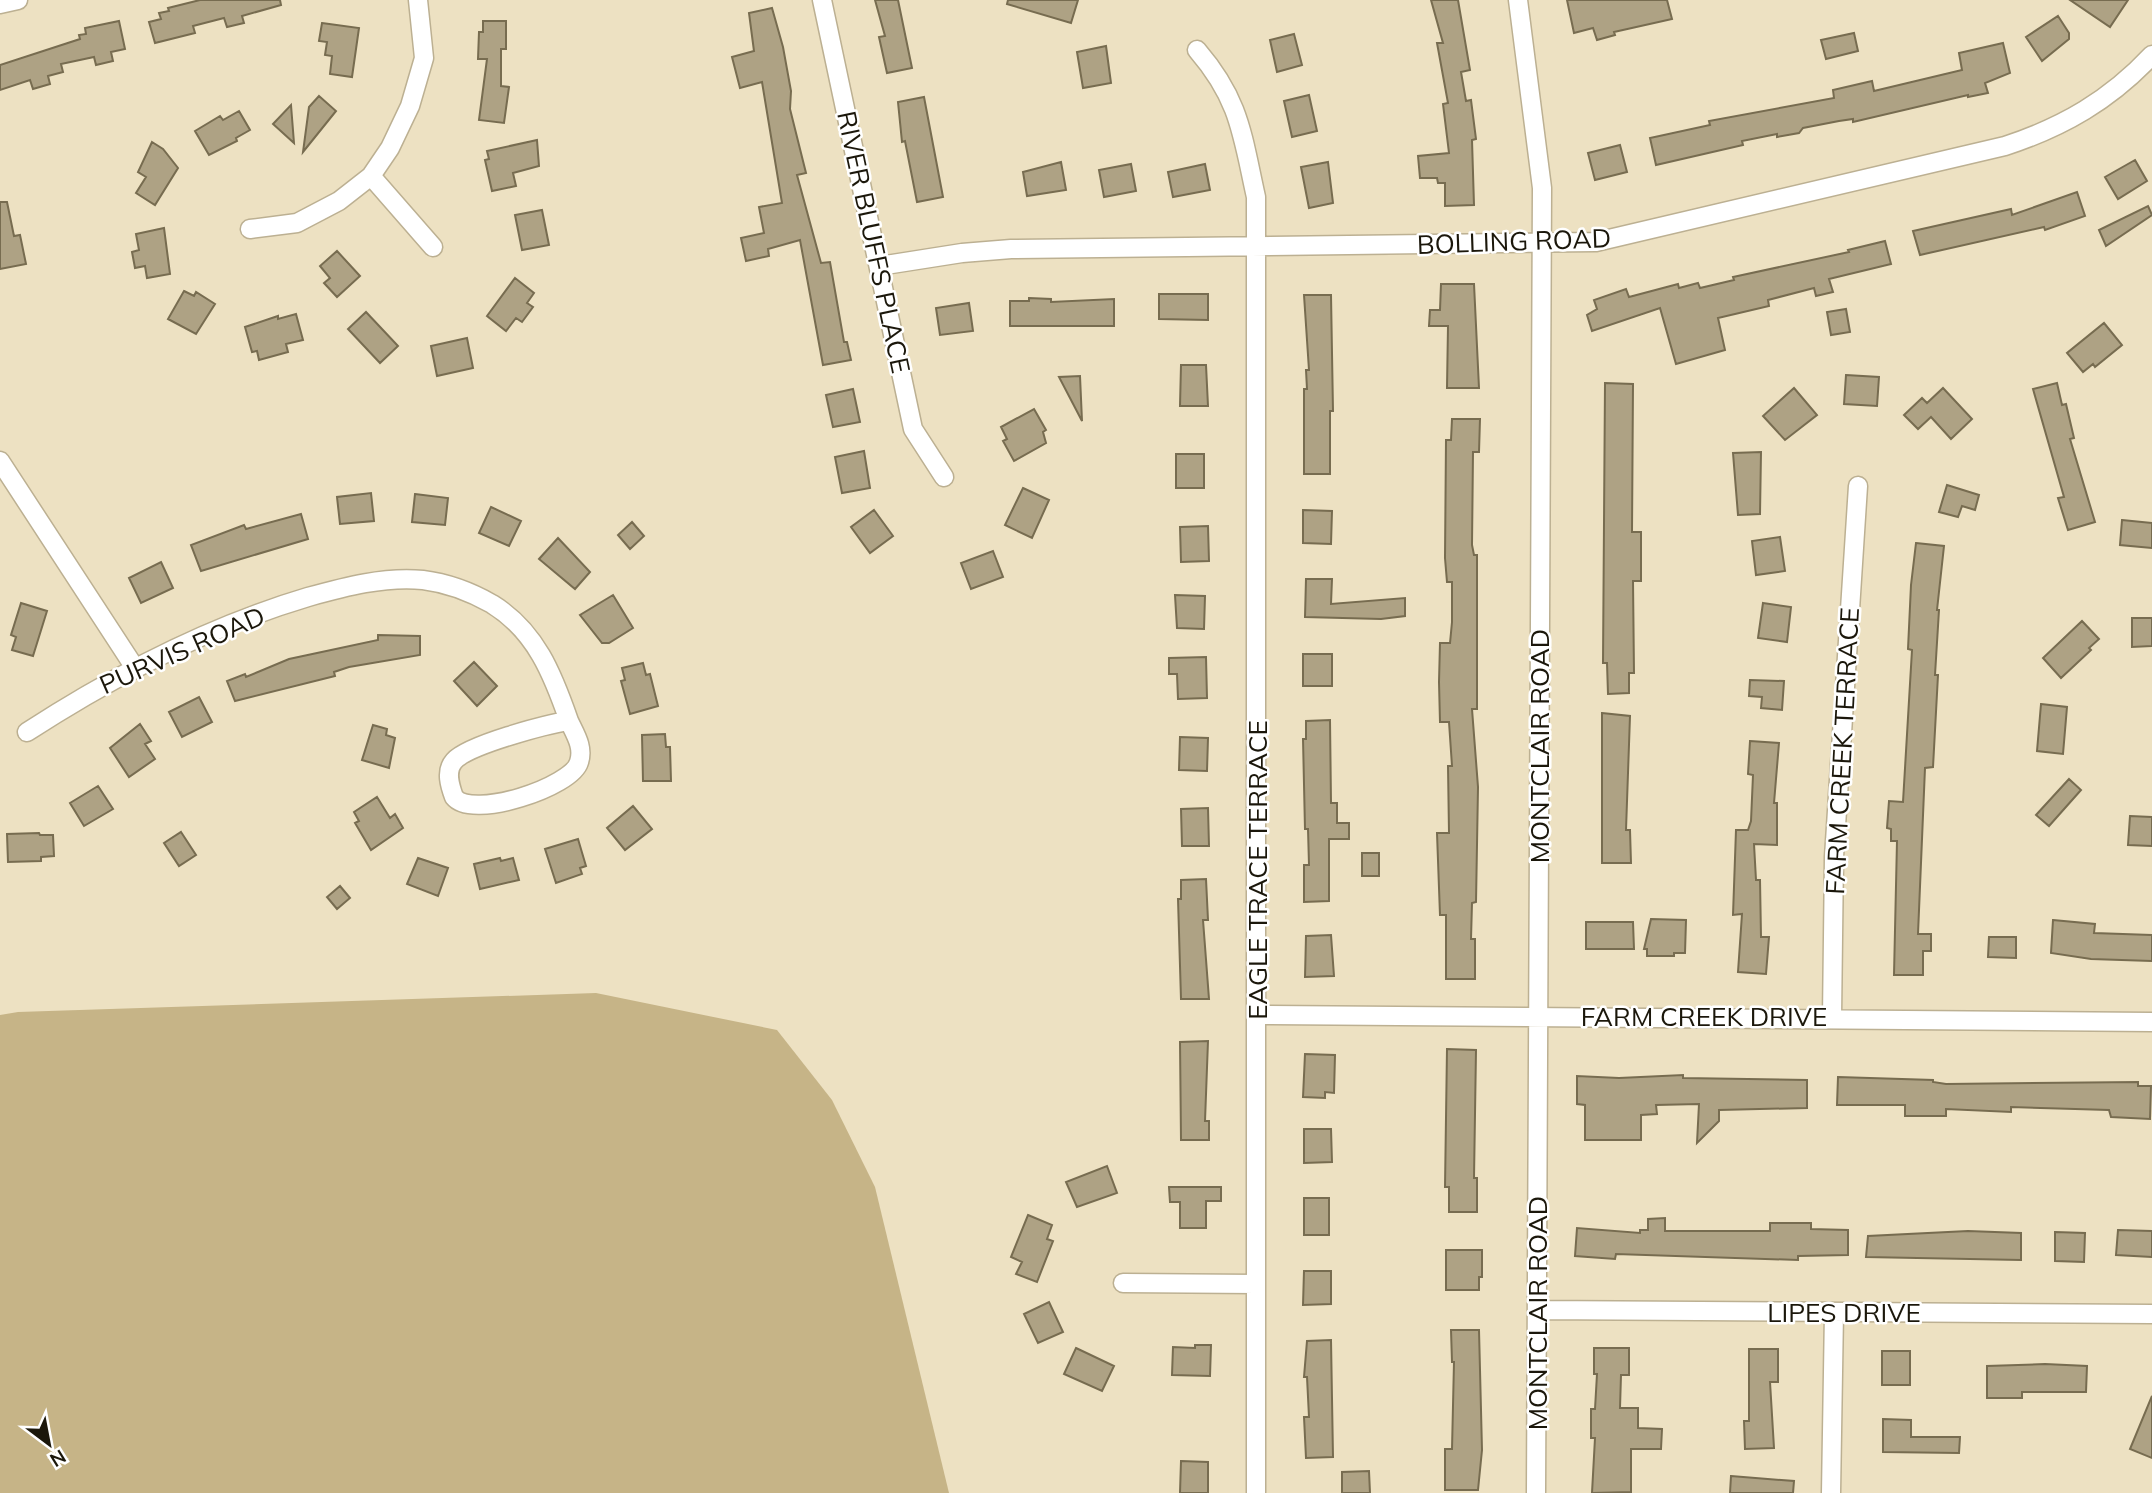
<svg xmlns="http://www.w3.org/2000/svg" width="2152" height="1493" font-family="Mulish,sans-serif">
  <rect width="100%" height="100%" fill="#ede1c2"/>
  <path fill="#c6b487" d="M596,993L777,1030L832,1100L875,1187L949,1493H0V1015L18,1012Z"/>
  <path fill="#aea284" stroke="#776c50" stroke-width="2" d="M200,0H280L281,5L242,16L244,23L227,27L224,18L193,26L195,33L155,43L149,22L161,19L159,13L169,11L168,8Z
    M875,0H898L912,68L887,73L879,37L885,36Z
    M1008,0H1078L1071,23L1007,4Z
    M1431,0H1458L1470,70L1461,72L1466,101L1471,100L1476,139L1472,140L1474,205L1445,206V183H1438L1437,178H1420L1418,156L1449,153L1443,104L1448,103L1437,43H1443Z
    M1567,0H1667L1672,19L1614,32L1615,35L1597,40L1593,28L1574,33Z
    M2070,0H2128L2110,27Z
    M772,8L783,47L791,91L790,109L806,173L797,175L821,263L830,262L844,342H847L851,360L823,365L800,240L768,249L769,256L746,261L741,238L764,233L759,207L782,203L762,82L740,88L732,57L754,51L749,13Z
    M2058,16L2069,33V39L2042,61L2026,37Z
    M119,21L125,49L111,52L113,61L96,65L94,57L61,64L63,72L48,76L50,84L33,89L30,80L0,90V65L80,39L79,35L86,34L85,28Z
    M483,21H506V49H501V86L509,87L504,123L479,120L487,59H478L479,32H483Z
    M322,23L359,28L352,77L330,74L332,56L325,55L327,42L319,41Z
    M1854,33L1858,51L1826,59L1821,40Z
    M1294,34L1302,65L1277,72L1270,40Z
    M2003,43L2010,73L1985,83L1988,93L1968,97V95L1853,122V119L1839,121L1803,128L1799,133L1777,137V134L1742,141L1743,145L1656,165L1650,138L1710,125L1709,121L1834,98L1833,90L1872,81L1874,91L1962,70L1959,53Z
    M1106,46L1111,83L1083,88L1077,52Z
    M1309,95L1317,131L1292,137L1284,101Z
    M319,96L336,111L303,152L309,107Z
    M924,97L943,197L917,202L905,141L902,142L898,102Z
    M291,105L294,143L273,124Z
    M239,111L250,130L236,138L237,141L209,155L195,131L220,116L223,120Z
    M537,140L539,166L513,173L516,186L492,191L485,160L489,159L487,151Z
    M152,142L163,149L178,168L155,205L136,193L146,177L138,172Z
    M1620,145L1627,172L1595,180L1588,153Z
    M2135,160L2147,181L2118,199L2105,177Z
    M1061,162L1066,190L1027,196L1023,172Z
    M1328,162L1333,203L1309,208L1301,167Z
    M1131,164L1136,191L1104,197L1099,170Z
    M1205,164L1210,190L1173,197L1168,172Z
    M2077,192L2085,216L2045,230L2044,227L1920,255L1913,231L2011,209L2012,215Z
    M0,202H7L14,236L20,235L26,264L0,269Z
    M2148,206L2152,215L2106,246L2099,230Z
    M542,210L549,245L522,250L515,215Z
    M164,228L170,274L147,278L145,266L135,268L132,252L139,250L136,234Z
    M1885,241L1891,264L1829,279L1833,292L1816,296L1814,288L1768,300L1769,306L1718,318L1725,350L1676,364L1660,308L1592,331L1587,315L1597,309L1594,300L1626,289L1629,297L1678,284L1679,288L1698,283L1700,288L1734,280L1733,277L1849,252L1848,250Z
    M337,251L360,276L337,297L324,283L330,278L320,266Z
    M515,278L534,293L527,303L533,307L522,322L516,318L506,331L487,316Z
    M1441,284H1474L1479,388H1447L1448,326H1429L1430,310H1440Z
    M184,291L194,296L196,292L215,304L196,334L168,319Z
    M1159,294H1208V320L1159,319Z
    M1304,295H1331L1333,411H1330V474H1304V389H1307L1306,370H1309Z
    M1029,298L1051,299V302L1114,299V326H1010V301H1029Z
    M969,303L973,331L940,335L936,308Z
    M1846,309L1850,332L1831,335L1827,312Z
    M366,312L398,346L380,363L348,329Z
    M296,314L303,340L286,344L288,352L259,360L257,351L252,352L245,327L278,316V319Z
    M2104,323L2122,345L2095,367L2093,364L2083,372L2067,353Z
    M467,338L473,368L437,376L431,346Z
    M1181,365H1206L1208,406H1180Z
    M1846,375L1879,377L1877,406L1844,404Z
    M1080,376L1082,421L1059,377Z
    M1605,383L1633,384L1632,532H1641V581H1633L1634,673H1629V693L1608,694L1607,663H1603Z
    M2057,383L2062,405L2066,404L2074,438L2070,439L2095,522L2068,530L2058,498L2064,497L2033,389Z
    M1794,388L1817,415L1785,440L1763,416Z
    M1943,388L1972,419L1951,439L1931,417L1918,429L1904,415L1922,398L1927,403Z
    M853,389L860,422L833,427L826,395Z
    M1034,409L1046,430L1043,432L1046,443L1014,461L1003,441L1007,439L1001,427Z
    M1452,419H1480L1479,452H1473L1472,545L1474,555H1477V709H1472L1478,787L1476,902L1472,903L1471,939H1475V979H1446V915H1440L1437,833H1449L1448,766H1452L1449,722H1440L1439,682L1440,643H1450L1452,622V582H1447L1445,558L1446,440H1451Z
    M864,451L870,488L842,493L835,457Z
    M1761,452L1760,514L1738,515L1733,453Z
    M1176,454H1204V488H1176Z
    M1947,485L1979,495L1975,510L1962,506L1958,517L1939,512Z
    M1023,488L1049,500L1032,538L1005,525Z
    M371,493L374,521L340,524L337,497Z
    M415,494L448,498L445,525L412,522Z
    M491,507L521,521L509,546L479,533Z
    M874,510L893,536L870,553L851,527Z
    M1303,510L1332,511L1331,544L1303,543Z
    M301,514L308,539L201,571L191,545L244,525L246,529Z
    M2122,520L2152,523V548L2120,545Z
    M632,522L644,536L630,549L618,535Z
    M1208,526L1209,561L1181,562L1180,527Z
    M1780,537L1785,571L1756,575L1752,541Z
    M558,538L590,572L575,589L539,559Z
    M1916,543L1944,546L1937,610H1939L1935,675H1938L1933,767L1925,768L1918,934H1931V951H1923V975H1894L1897,841H1891V829L1887,828L1889,801L1903,802L1912,650L1908,649L1911,585Z
    M993,551L1003,577L971,589L961,563Z
    M161,562L173,588L141,603L129,578Z
    M1306,579H1332L1331,604L1405,598V616L1381,619L1305,617Z
    M613,595L633,628L609,643H602L580,615Z
    M1175,595L1205,596L1204,629L1177,628Z
    M21,603L47,611L33,656L12,650L16,637L11,635Z
    M1763,603L1791,607L1787,642L1758,638Z
    M2132,618H2152V646L2132,647Z
    M2082,621L2099,639L2089,648L2091,650L2061,678L2043,658Z
    M378,635L420,636V655L349,667L334,672L335,676L235,701L227,681L245,674L246,677L289,659L378,640Z
    M1303,654H1332V686H1303Z
    M1206,657L1207,698L1178,699L1177,674H1169V658Z
    M474,662L497,686L477,706L454,681Z
    M643,663L646,675L650,674L658,706L630,714L621,681L625,680L622,668Z
    M1750,680L1784,681L1782,710L1761,708L1762,697L1749,696Z
    M199,697L212,722L182,737L169,712Z
    M2041,704L2067,707L2063,754L2037,751Z
    M1602,713L1630,716L1626,830H1630L1631,863H1602Z
    M1330,720L1331,803H1337V823H1349V839H1329V901L1304,902V865H1309L1308,829H1305L1303,739H1306V721Z
    M140,724L151,741L145,744L155,759L129,777L110,748Z
    M373,725L387,729L386,735L395,738L389,768L362,760Z
    M665,734L666,747H670L671,781H643L642,735Z
    M1180,737L1208,738L1207,771L1179,770Z
    M1750,741L1779,743L1774,803H1777V845L1754,844L1756,880H1760L1761,937H1769L1766,974L1738,972L1742,914L1733,915L1736,830H1748L1751,821L1753,775L1748,774Z
    M2069,779L2081,790L2049,826L2036,815Z
    M98,786L113,809L84,826L70,803Z
    M377,797L390,818L395,814L403,828L371,850L355,823L359,821L354,812Z
    M633,806L652,829L625,850L607,828Z
    M1208,808L1209,846H1182L1181,809Z
    M2130,816L2152,817V846L2128,845Z
    M181,832L196,855L179,866L164,843Z
    M39,833L40,835H53L54,856L41,857V861L8,862L7,834Z
    M578,839L586,866L580,868L582,874L556,883L545,849Z
    M1362,853H1379V876H1362Z
    M418,858L448,868L438,896L407,884Z
    M500,858L501,861L513,858L519,880L480,889L474,864Z
    M1206,879L1208,920H1203L1209,999H1181L1178,899H1181V880Z
    M340,886L350,898L337,909L327,897Z
    M1651,919L1686,920L1685,953H1674V956H1647V949H1644Z
    M2053,920L2095,924L2094,933L2152,935V961L2091,959L2051,953Z
    M1586,922H1633L1634,949H1586Z
    M1331,935L1334,976L1305,977L1306,936Z
    M1989,937H2016V958L1988,957Z
    M1208,1041L1205,1121H1209V1140H1181L1180,1042Z
    M1447,1049L1476,1050L1474,1178H1477V1212H1449V1187H1445Z
    M1305,1054L1335,1055L1334,1093L1325,1092V1098L1303,1097Z
    M1683,1075V1078L1807,1080V1108L1719,1110V1121L1697,1143L1699,1104L1656,1105L1657,1114L1641,1115V1140H1585V1105L1577,1104V1076L1619,1078Z
    M1838,1077L1933,1080V1082L1946,1084L2138,1082V1086H2151L2150,1119L2111,1117L2109,1110L2011,1107V1112L1946,1109V1116H1905V1105H1837Z
    M1304,1129H1331L1332,1162L1304,1163Z
    M1107,1166L1117,1193L1077,1207L1066,1182Z
    M1169,1187H1221V1201H1206V1228H1180V1202H1170Z
    M1304,1198H1329V1235H1304Z
    M1028,1215L1052,1225L1047,1239L1053,1241L1037,1282L1016,1274L1022,1262L1011,1257Z
    M1665,1218V1231H1770V1223H1811V1229L1848,1230V1255L1798,1256V1260L1616,1254L1615,1259L1575,1256L1577,1228L1640,1233V1230H1648V1219Z
    M2118,1230L2152,1231V1257L2116,1255Z
    M1968,1231L2021,1233V1260L1866,1257L1868,1236Z
    M2055,1232L2085,1233L2084,1262L2055,1261Z
    M1446,1250H1482V1277H1479V1290H1446Z
    M1304,1271H1331V1304L1303,1305Z
    M1049,1302L1063,1332L1038,1343L1024,1314Z
    M1451,1330H1479L1482,1450L1478,1490H1445V1449H1452L1454,1362H1452Z
    M1331,1340L1333,1457L1306,1458L1304,1417H1309L1307,1377H1304L1307,1341Z
    M1195,1345H1211L1210,1376L1172,1375L1173,1347L1195,1348Z
    M1076,1348L1114,1366L1102,1391L1064,1374Z
    M1594,1348H1629V1375H1621L1620,1408H1638V1428L1662,1429L1661,1449H1631V1492L1592,1493L1595,1438H1591V1409H1595L1597,1374H1594Z
    M1749,1349H1778V1382H1770L1774,1448L1745,1449L1744,1421H1749Z
    M1882,1351H1910V1385H1882Z
    M2045,1364L2087,1366L2086,1392H2022V1398H1987V1366Z
    M2152,1396V1458L2130,1449Z
    M1883,1419L1911,1420V1437H1960L1959,1453L1883,1452Z
    M1181,1461L1208,1462V1493H1180Z
    M1369,1471L1370,1493H1342V1472Z
    M1731,1476L1794,1481L1793,1493H1730Z"/>
  <g fill="none" stroke-linecap="round" stroke-linejoin="round">
    <defs>
      <path id="street" d="M822,0L913,429L944,477
        M1518,0L1542,188L1536,1493
        M0,4L18,0
        M1197,50C1240,100 1242,134 1256,197V1493
        M371,176L433,247
        M250,229L297,223L339,201L371,176L390,148L410,106L424,58L418,0
        M879,266L962,253L1011,249L1596,242L2005,146C2063,127 2110,100 2152,55
        M0,461L135,668
        M569,721C575,734 584,747 579,762C572,787 472,820 454,797C450,786 445,771 454,761C468,745 547,724 569,721Z
        M27,732C115,675 207,627 308,597C344,587 385,576 423,580C447,583 471,592 492,604C536,631 553,675 569,721
        M1257,1015L2152,1022
        M1832,1017L1834,857L1858,486
        M1123,1283L1256,1284
        M1537,1310L2152,1314
        M1831,1493L1834,1312"/>
    </defs>
    <use href="#street" stroke="#bcb092" stroke-width="21"/>
    <use href="#street" stroke="#fff" stroke-width="18"/>
  </g>
  <g text-anchor="middle" dominant-baseline="central" stroke-width="5" stroke-linejoin="round" paint-order="stroke">
    <g font-size="26" fill="#1b170b" stroke="#fff">
      <text transform="translate(1514 241) rotate(-2)">BOLLING ROAD</text>
      <text transform="translate(874 242) rotate(78)">RIVER BLUFFS PLACE</text>
      <text transform="translate(182 650) rotate(-24)">PURVIS ROAD</text>
      <text transform="translate(1539 746) rotate(-90)">MONTCLAIR ROAD</text>
      <text transform="translate(1842 751) rotate(-87)">FARM CREEK TERRACE</text>
      <text transform="translate(1257 870) rotate(-90)">EAGLE TRACE TERRACE</text>
      <text x="1704" y="1016">FARM CREEK DRIVE</text>
      <text x="1844" y="1312">LIPES DRIVE</text>
      <text transform="translate(1537 1313) rotate(-90)">MONTCLAIR ROAD</text>
    </g>
  </g>
  <g transform="translate(49 1444) rotate(148)" stroke="#ffffff" stroke-width="5" paint-order="stroke">
  <path d="M0-5L12 26L0 18L-12 26Z" fill="#1b170b"/>
  <text y="-10" font-size="19" font-weight="bold" text-anchor="middle" fill="#1b170b">N</text>
  </g>
</svg>
